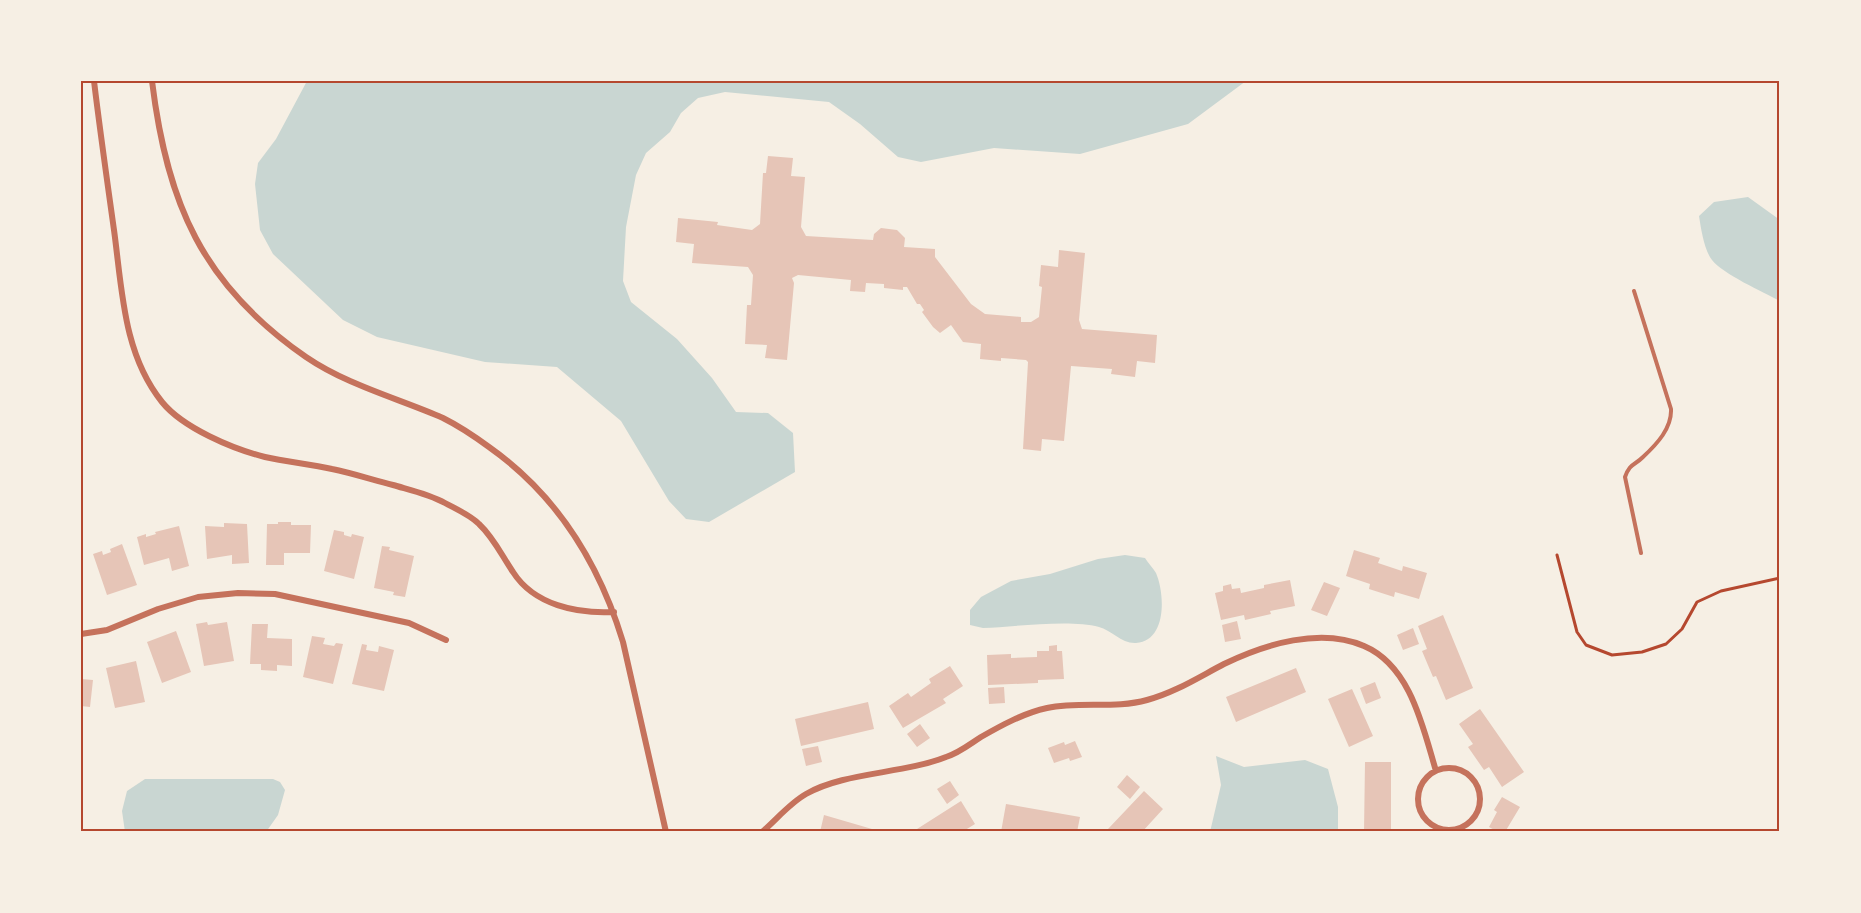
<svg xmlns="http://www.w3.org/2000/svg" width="1861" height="913" font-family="Merriweather,serif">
  <rect width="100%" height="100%" fill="#f6efe4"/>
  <path fill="#c9d6d2" d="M307,81H1246L1188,124L1080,154L994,148L921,162L898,157L860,124L829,102L725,92L698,98L681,113L670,132L646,153L636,175L626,227L623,281L631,302L677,339L712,378L736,412L768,413L793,433L795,472L709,522L686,519L669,501L621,421L557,367L485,362L377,337L343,320L273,254L260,230L255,184L258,163L276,139Z
    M1748,197L1780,220V301C1763,292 1723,274 1712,260C1704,250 1701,228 1699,216L1714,202Z
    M1125,555L1145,558C1148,563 1153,568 1156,573C1165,594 1167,641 1136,643C1122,644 1111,630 1099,627C1069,619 1015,627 983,628L970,625V610L981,597L1011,581L1050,574L1098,559Z
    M1216,756L1244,767L1305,760L1328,769L1338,807V832H1210L1221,785Z
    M145,779H273L280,782L285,790L278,815L266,832H125L122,811L127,791Z"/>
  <path fill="#e6c5b7" d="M768,156L793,158L791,176L805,177L801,227L806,236L873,240L874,234L881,228L897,230L905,238L904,247L935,249V257L971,304L985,314L1021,317V322H1031L1039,317L1042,287L1039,286L1041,265L1058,267L1059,250L1085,253L1079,320L1082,329L1157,335L1155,363L1137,361L1135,377L1111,374L1112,369L1071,366L1064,441L1042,439L1041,451L1023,449L1028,362L1026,360L1001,358V361L980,359L981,344L963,342L951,325L940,333L933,327L922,312L924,310L920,304H917L907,287H903V290L884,288V284L866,283L865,292L850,291L851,280L798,275L792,278L794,283L787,360L765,358L767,345L745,344L747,305H751L753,275L748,267L692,263L694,244L676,242L678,218L718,222L717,225L752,230L760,224L763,173H766Z
    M278,522H291V525H311L310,553H284V565H266L267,524H278Z
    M224,523L247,524L249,563L232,564V555L207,559L205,526L224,527Z
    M179,526L189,566L172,571L169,558L144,565L137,537L146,534V537L156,534L155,532Z
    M334,530L344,532V535L351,537L352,534L364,537L354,579L324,571Z
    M122,544L137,585L107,595L93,554L102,551L103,555L111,552L110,549Z
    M382,546L390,547L389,550L414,556L405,597L393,595L394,592L374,588Z
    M1354,550L1380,558L1378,563L1402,571L1403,566L1427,573L1419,599L1395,592L1394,597L1369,589L1370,584L1346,576Z
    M1290,580L1295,606L1270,611L1271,614L1245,620L1244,615L1221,620L1215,593L1223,591V586L1231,584L1232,589L1240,588L1241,593L1264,588V585Z
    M1324,582L1340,588L1327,616L1311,610Z
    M1443,615L1473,688L1446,700L1436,676L1433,677L1422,651L1427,649L1418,626Z
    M1237,621L1241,639L1225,642L1222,625Z
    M207,622L208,625L227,622L234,661L204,666L196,624Z
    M252,624H268L267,638L292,639V666L277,665V671L261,670V664H250Z
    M1413,628L1419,644L1403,650L1397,635Z
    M176,631L191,672L162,683L147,642Z
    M312,636L325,638L323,644L334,646L336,643L343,644L333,684L303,677Z
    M362,644L367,645L366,650L378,652L379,646L394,650L384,691L352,684Z
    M1057,645V651H1062L1064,679L1038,680V683L988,685L987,655L1011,654V658L1037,657V651H1049V646Z
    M136,661L145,702L115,708L106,668Z
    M950,666L963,686L943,699L946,703L903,728L889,706L908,693L911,697L931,683L929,679Z
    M1296,668L1306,692L1236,722L1226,697Z
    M81,679L93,680L90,707L81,706Z
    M1375,682L1381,698L1366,704L1360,688Z
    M1004,687L1005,703L989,704L988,688Z
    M1352,689L1373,736L1349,747L1328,699Z
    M868,702L874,729L801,746L795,719Z
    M1480,709L1524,772L1502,787L1489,767L1484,770L1468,747L1473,744L1459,724Z
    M920,724L930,738L917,747L907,734Z
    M1075,741L1082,757L1070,761L1069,758L1054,763L1048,748L1064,742L1065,745Z
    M818,746L822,762L806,766L802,749Z
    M1365,762H1391V832H1364Z
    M1127,775L1140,787L1130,799L1117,787Z
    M950,781L959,795L947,804L937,789Z
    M1144,791L1163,809L1142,832H1110L1108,829Z
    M1502,797L1520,807L1505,832H1498L1489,827L1497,812L1494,810Z
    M961,801L975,824L962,832H919L917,829Z
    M1006,804L1080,817L1077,832H1001Z
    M824,815L872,829L871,832H820Z"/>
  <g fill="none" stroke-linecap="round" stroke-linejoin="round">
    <path stroke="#b5482f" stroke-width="3" d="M1557,555L1577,632L1586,645L1612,655L1642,652L1666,644L1682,629L1697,602L1721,591L1780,578"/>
    <path stroke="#c5725c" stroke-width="4" d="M1634,291L1671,409C1672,428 1657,444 1643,457C1634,466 1630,463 1625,477L1641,553"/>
    <path stroke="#c5725c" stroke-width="6" d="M94,81C100,131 107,180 114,230C122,288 123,354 162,402C183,428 233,449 265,457C287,462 310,464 332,469C352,473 373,480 393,485C410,490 429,494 445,503C456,509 470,515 479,524C494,538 502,556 513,572C534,605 577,614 614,612
      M152,81C167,203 202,285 306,357C347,385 397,398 443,418C459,426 474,436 489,447C557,495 599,563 623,642L666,832
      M81,634L107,630L158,609L198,597L238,593L275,594L409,623L446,640
      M1418 799a31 31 0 1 1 62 0a31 31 0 1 1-62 0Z
      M762,832C776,820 790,803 806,794C844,772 903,774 946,757C959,753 970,744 981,737C1002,725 1024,713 1047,708C1080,701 1115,709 1147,700C1174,693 1199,677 1224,664C1265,644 1321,627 1364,646C1411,666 1423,728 1436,771"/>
  </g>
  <rect width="1861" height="913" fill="none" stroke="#f6efe4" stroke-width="165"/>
  <rect x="82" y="82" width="1696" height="748" fill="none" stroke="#b5482f" stroke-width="2"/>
</svg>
